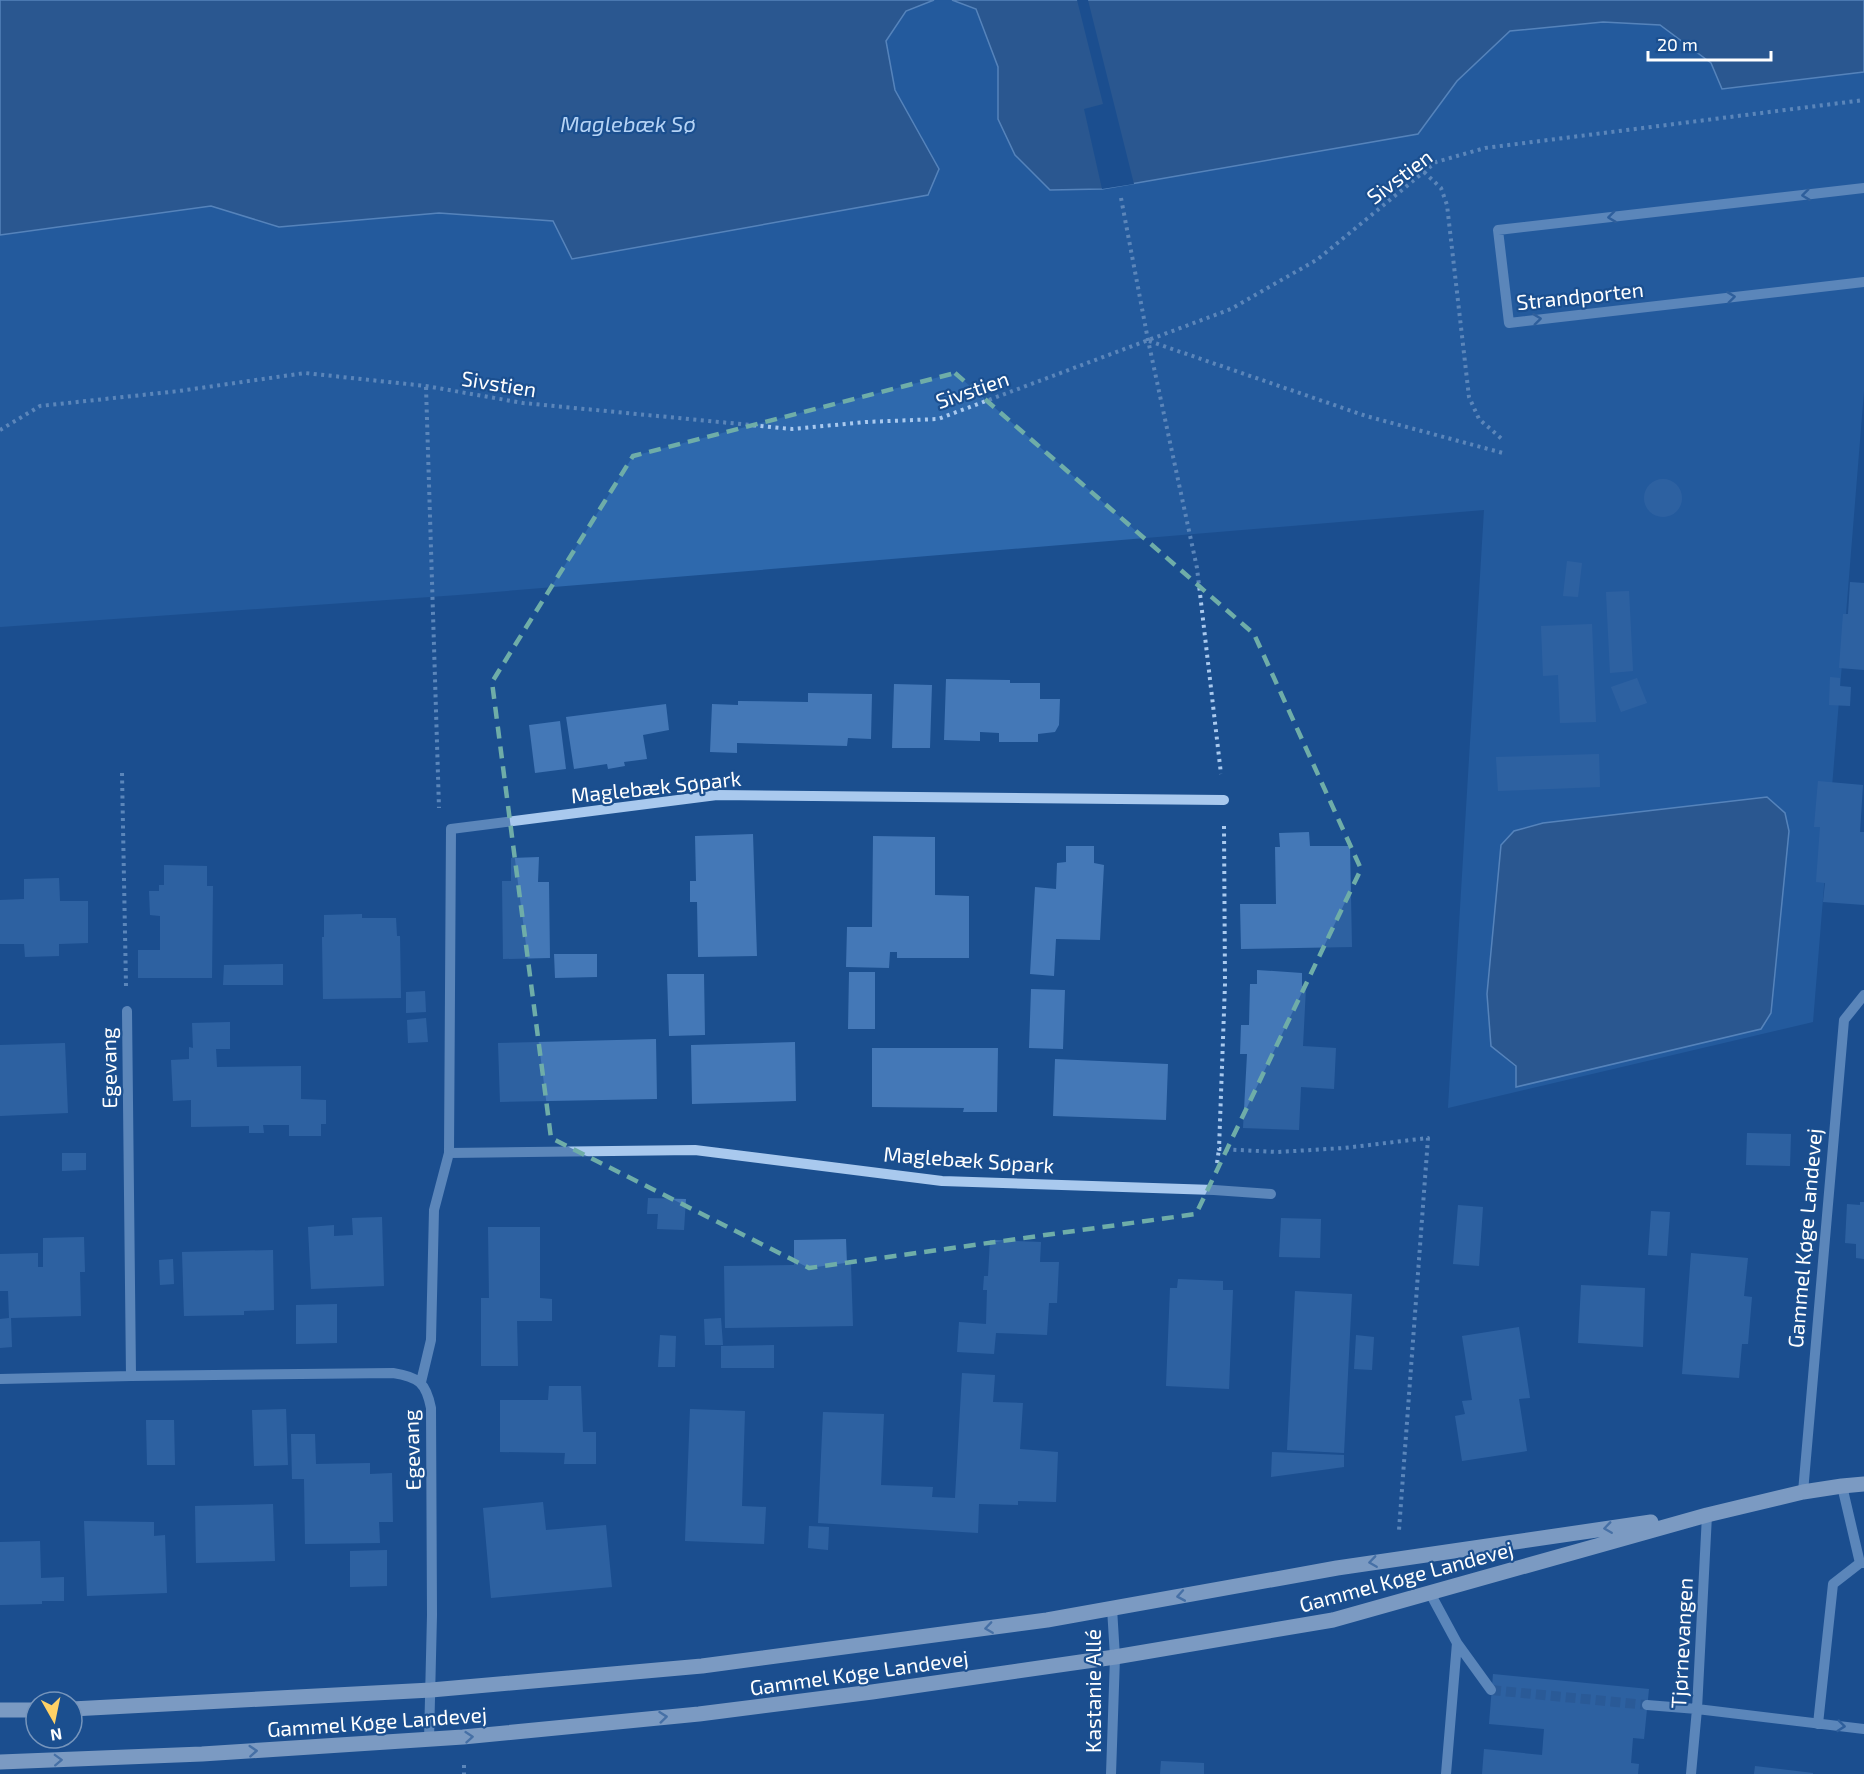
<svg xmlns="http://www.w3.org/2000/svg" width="1864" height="1774" font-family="'Exo 2',sans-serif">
  <rect width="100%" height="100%" fill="#1b4f8f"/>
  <path fill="#2e69ad" d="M934,0H952L976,9L998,67V119L1418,134L1457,81L1510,31L1603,22L1660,25L1711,63L1723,89L1864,72V391L1813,1022L1448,1108L1484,510L458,595L0,627V235L211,206L279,227L439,213L554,221L922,137L895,90L886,41L906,11Z"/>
  <path fill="#3c6290" stroke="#9cc4f0" stroke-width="1.5" d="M0,0H934L906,11L886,41L895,90L939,169L928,195L572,259L553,221L439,213L279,227L211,206L0,235Z
    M952,0H1864V72L1722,89L1711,63L1660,25L1603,22L1510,31L1457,81L1418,134L1102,189L1050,190L1015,155L998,119V67L976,9Z
    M1767,797L1785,813L1789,831L1771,1013L1761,1029L1516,1087V1066L1491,1046L1487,994L1501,845L1514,831L1543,823Z"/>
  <path fill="#1b4f8f" d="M1077,0H1088L1134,184L1102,189L1084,109L1103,104Z"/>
  <path fill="#4478b7" d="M1644 498a19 19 0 1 1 38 0a19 19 0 1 1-38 0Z
    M1567,561L1582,563L1578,597L1563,596Z
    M1850,582L1864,583V670L1839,668L1843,614H1848Z
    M1629,591L1633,671L1610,673L1606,592Z
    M1592,624L1596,722L1560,723L1558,675L1543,676L1541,626Z
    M1830,677L1840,678V686L1851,687L1850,706L1829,705Z
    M1637,678L1647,703L1621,712L1611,687Z
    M946,679L1010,680V683H1040V699H1060L1059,725L1055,732L1038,734V742H999V733L980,732V741L944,740Z
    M894,684L932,685L930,748H892Z
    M808,693L872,694L871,739L848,738L847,746L737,743V753L710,752L712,704L738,705V701L808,702Z
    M666,704L669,730L643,735L647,759L624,762L625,766L608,769L607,764L574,769L566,717Z
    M560,721L566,769L535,773L529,725Z
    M1599,754L1600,787L1498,791L1496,757Z
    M1818,781L1863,785L1860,832H1864V905L1823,902L1825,883L1816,882L1820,827H1814Z
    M1309,832L1310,846H1350L1352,947L1241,949L1240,904H1276L1275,847H1280L1279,833Z
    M753,834L757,956L698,957L697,902H690V881H696L695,836Z
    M873,836L935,837V895L969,896V958H897V952H890L889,968L846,967L847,927H872Z
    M1066,846H1094V863L1104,865L1100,940L1056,939L1054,976L1030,974L1035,887L1056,889L1057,863L1066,862Z
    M539,857L538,882H549L550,958L503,959L502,881H511V858Z
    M164,865L207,866V886H213L212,978H138V950H160V916L150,915L149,891H159V885H164Z
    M59,878L60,901H88V943L59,944V956L25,957L24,944H0V900L24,899V879Z
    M362,914V918H396L397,936H400L401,998L323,999L322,937H324V915Z
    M554,954H597V977L555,978Z
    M283,964V985H223L224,965Z
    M1257,970L1302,973V986L1306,987L1303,1046L1336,1048L1334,1089L1301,1087L1299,1130L1243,1128L1247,1054H1240L1241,1025H1249L1250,984H1257Z
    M849,972H875V1029H848Z
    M667,974H704L705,1035L669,1036Z
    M1031,989L1065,990L1063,1049L1029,1048Z
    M425,991L426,1012L406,1013V992Z
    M426,1018L428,1042L408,1043L407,1020Z
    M230,1022V1049H216L217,1067L301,1066V1099L326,1100V1124H321V1136H289V1125H263L264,1133H249V1126L191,1127V1100L173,1101L171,1060L189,1059V1047L193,1048L192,1023Z
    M656,1039L657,1099L500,1102L498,1043Z
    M795,1042L796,1101L692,1104L691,1045Z
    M65,1043L68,1113L0,1116V1045Z
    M872,1048H998L997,1112H963L964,1108L872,1107Z
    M1055,1059L1168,1064L1166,1120L1053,1116Z
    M1747,1133L1791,1134L1790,1166L1746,1165Z
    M62,1153H86V1170L62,1171Z
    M648,1198L686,1199L684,1230L657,1229L658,1214H647Z
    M1860,1202H1864V1259L1856,1258V1244L1845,1243L1847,1204L1860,1205Z
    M1458,1205L1483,1207L1479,1266L1453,1264Z
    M1651,1211L1670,1212L1667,1256L1648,1255Z
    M382,1217L384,1286L311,1289L308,1227L334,1225V1236L353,1235L352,1218Z
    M1281,1218L1321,1219L1320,1258L1279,1257Z
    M488,1227H540V1298L552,1299V1321H517L518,1366H481V1298H489Z
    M84,1237L85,1272H80L81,1316L11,1318L12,1347L0,1348V1319L9,1318L8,1291H0V1254L38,1253V1267H43V1238Z
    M846,1239L847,1264H851L853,1326L725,1328L724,1266L794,1265V1240Z
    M990,1240L1041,1242L1040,1262H1059L1057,1303H1049L1047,1335L996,1333L994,1354L957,1352L959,1322L986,1324L987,1290H983L984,1276H988Z
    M273,1250L274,1310L244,1311V1315L184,1316L182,1252Z
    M1691,1253L1748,1258L1744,1296L1752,1297L1748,1344H1742L1739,1378L1682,1374Z
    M173,1259L174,1284L160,1285L159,1260Z
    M1178,1279L1223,1281V1290H1233L1229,1389L1166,1386L1170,1288H1177Z
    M1581,1285L1645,1288L1643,1347L1578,1343Z
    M1295,1291L1352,1294L1344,1453L1287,1450Z
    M337,1304V1343L296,1344V1305Z
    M721,1318L723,1345H705L704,1319Z
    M1519,1327L1530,1398L1519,1399L1527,1451L1462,1461L1455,1416L1465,1414L1462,1401L1472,1400L1462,1336Z
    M660,1335L676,1336L675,1367H658Z
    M1356,1335L1374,1337L1372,1370L1354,1369Z
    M774,1345V1368H721V1346Z
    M962,1373L995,1375L993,1402L1023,1403L1020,1449L1058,1452L1056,1502L1018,1501V1505L979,1504L978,1533L818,1523L823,1412L884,1414L881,1485L933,1487L932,1497L955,1498Z
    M549,1386H581L583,1432H596V1464H564L565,1453L500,1452V1400H548Z
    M286,1409L288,1465L254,1466L252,1410Z
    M690,1409L745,1411L742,1506L766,1507L764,1544L685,1541Z
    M146,1420H174L175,1465H147Z
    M291,1434H315L316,1464L370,1463V1474L392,1473L393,1522H379L380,1543L305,1544L304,1479H292Z
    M1272,1452L1344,1455V1467L1271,1477Z
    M543,1502L546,1530L606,1525L612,1587L491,1598L483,1508Z
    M273,1504L275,1561L196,1563L195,1506Z
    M84,1521L154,1522V1536L165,1535L167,1593L87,1596Z
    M809,1526L829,1527L828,1550L808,1548Z
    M40,1541L41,1578L64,1577V1601H42V1604L0,1605V1542Z
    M387,1550V1586L350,1587V1551Z
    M1493,1674L1649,1689L1644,1739L1633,1738L1631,1763L1639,1764L1638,1774H1482L1484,1749L1542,1755L1544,1729L1489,1724Z
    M1161,1761L1204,1763V1774H1160Z
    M1755,1766L1813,1773V1774H1754Z"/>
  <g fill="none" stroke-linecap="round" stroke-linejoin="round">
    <path stroke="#3d69a0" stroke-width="10" stroke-dasharray="10 5" stroke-linecap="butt" d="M1491,1690L1647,1705"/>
    <path stroke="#a9c9ee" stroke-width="4" stroke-dasharray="3 4.5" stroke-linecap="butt" d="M1424,172L1441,188L1447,205L1469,397L1479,419L1503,440
      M1121,198L1148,340L1197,568L1221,774
      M1149,341L1366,416L1503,453
      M426,387L439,808
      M0,430L40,406L179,391L305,373L426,386L523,403L792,429L866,422L938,419L1231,309L1318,259L1436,162L1485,148L1864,100
      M122,773L126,986
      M1224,826L1225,984L1219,1149L1278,1152L1344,1148L1428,1138L1399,1530
      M1217,1163L1219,1149
      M464,1765V1774"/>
    <path stroke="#a9c9ee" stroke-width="10" d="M1864,188L1498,230L1509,323L1864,282
      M127,1011L131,1376
      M449,1153L695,1150L942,1181L1214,1190L1271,1194
      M0,1379L131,1376L393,1373C419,1377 426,1383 431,1408L432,1615L429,1740
      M421,1382L431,1340L434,1210L449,1153L451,829L717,795L1224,800
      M1842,1486L1860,1563
      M1803,1492L1844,1020L1864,995
      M1430,1593L1457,1643L1491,1690
      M1647,1705L1697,1709L1864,1729
      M1818,1724L1833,1584L1860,1563H1864
      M1111,1774L1115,1657L1112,1608
      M1446,1774L1457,1643
      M1691,1774L1697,1709L1707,1515"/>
    <path stroke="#f0f6ff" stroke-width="15" d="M72,1709L431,1690L702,1666L1047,1620L1337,1568L1651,1522
      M0,1710H36
      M0,1762L202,1754L463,1737L699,1714L872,1692L1115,1657L1333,1620L1707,1515L1803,1492L1842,1486L1864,1484"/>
  </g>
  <defs><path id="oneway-chevron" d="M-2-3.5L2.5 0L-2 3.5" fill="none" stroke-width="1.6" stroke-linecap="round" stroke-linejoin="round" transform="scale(1.5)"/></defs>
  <g stroke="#4674ac">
    <use href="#oneway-chevron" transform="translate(1806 195) rotate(173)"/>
    <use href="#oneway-chevron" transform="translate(1612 217) rotate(173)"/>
    <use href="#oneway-chevron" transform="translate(1731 297) rotate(-7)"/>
    <use href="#oneway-chevron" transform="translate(1537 319) rotate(-7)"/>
    <use href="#oneway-chevron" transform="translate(1841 1726) rotate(6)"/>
  </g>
  <g stroke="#7b9ac1">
    <use href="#oneway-chevron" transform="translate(1608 1528) rotate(172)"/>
    <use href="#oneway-chevron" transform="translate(1373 1562) rotate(172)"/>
    <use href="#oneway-chevron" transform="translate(1181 1596) rotate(170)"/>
    <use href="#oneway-chevron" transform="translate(989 1628) rotate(172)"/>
    <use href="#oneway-chevron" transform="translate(663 1717) rotate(-6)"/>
    <use href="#oneway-chevron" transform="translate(469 1737) rotate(-5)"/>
    <use href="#oneway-chevron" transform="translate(253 1751) rotate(-4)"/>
    <use href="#oneway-chevron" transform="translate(58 1760) rotate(-2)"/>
  </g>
  <path d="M0 0H1864V1774H0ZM955,373L1254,634L1361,869L1196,1214L809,1268L551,1138L492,682L633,456Z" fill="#1b4f8f" fill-opacity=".55" fill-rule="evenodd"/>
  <path fill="none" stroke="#6fada8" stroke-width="4.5" stroke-dasharray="12 8" stroke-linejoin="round" d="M955,373L1254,634L1361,869L1196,1214L809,1268L551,1138L492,682L633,456Z"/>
  <g text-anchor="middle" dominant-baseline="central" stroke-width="4.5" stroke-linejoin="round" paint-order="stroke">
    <g font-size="21" fill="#fff" stroke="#1b4f8f">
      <text transform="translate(1399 176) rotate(-37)">Sivstien</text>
      <text transform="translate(1580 295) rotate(-6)">Strandporten</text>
      <text transform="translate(499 383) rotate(9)">Sivstien</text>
      <text transform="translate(972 389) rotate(-19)">Sivstien</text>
      <text transform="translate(656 786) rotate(-6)">Maglebæk Søpark</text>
      <text transform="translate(108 1068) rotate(-91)">Egevang</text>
      <text transform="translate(969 1159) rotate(4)">Maglebæk Søpark</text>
      <text transform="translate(1804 1238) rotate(-85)">Gammel Køge Landevej</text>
      <text transform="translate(411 1450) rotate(-92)">Egevang</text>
      <text transform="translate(1406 1576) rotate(-15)">Gammel Køge Landevej</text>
      <text transform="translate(1681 1643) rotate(-87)">Tjørnevangen</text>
      <text transform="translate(859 1672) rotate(-8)">Gammel Køge Landevej</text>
      <text transform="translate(1092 1691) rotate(-90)">Kastanie Allé</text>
      <text transform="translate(377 1721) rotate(-4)">Gammel Køge Landevej</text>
    </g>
    <g font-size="22" font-style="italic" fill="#b5d3f5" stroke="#1b4f8f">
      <text x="628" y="123">Maglebæk Sø</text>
    </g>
  </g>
  <g transform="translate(54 1720) rotate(171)"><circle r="28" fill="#1b4f8f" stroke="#7695bc" stroke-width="1.5"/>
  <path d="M0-4.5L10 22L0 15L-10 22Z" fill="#ffd166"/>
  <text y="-9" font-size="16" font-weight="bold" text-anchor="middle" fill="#ffffff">N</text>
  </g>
  <path d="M1648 51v9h123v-9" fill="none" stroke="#ffffff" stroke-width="3"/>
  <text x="1657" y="51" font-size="18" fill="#ffffff" stroke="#1b4f8f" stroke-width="4.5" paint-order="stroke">20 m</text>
</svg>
